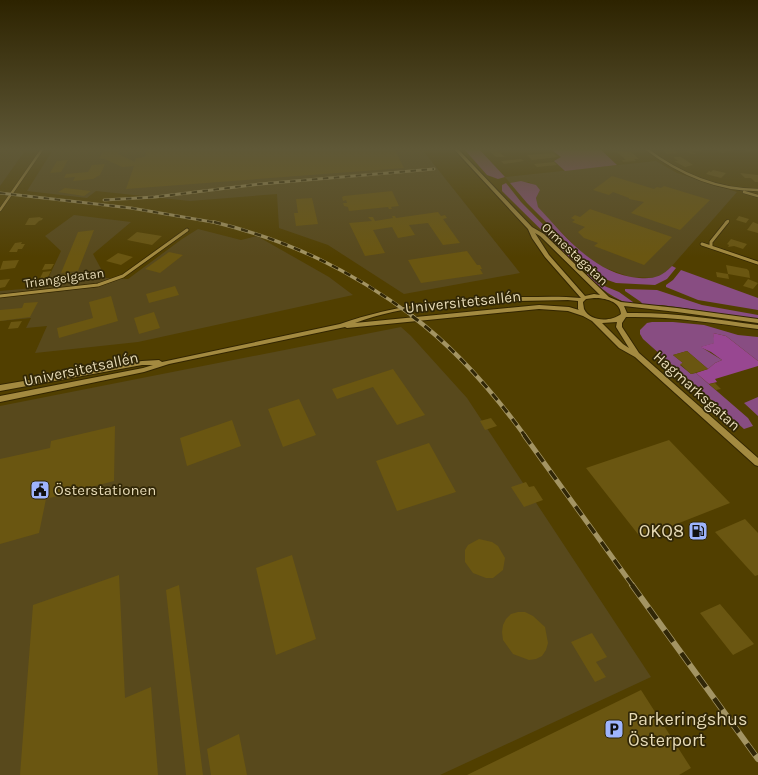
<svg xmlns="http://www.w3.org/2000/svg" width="758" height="775" font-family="Karla,sans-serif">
  <rect width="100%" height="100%" fill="#513f00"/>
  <path fill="#58491c" d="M0,148H27L0,186Z
    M54,148H421L520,273L404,294L328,245L279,228L277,194L190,201L96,191L87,198L27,191Z
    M656,161L677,173L737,192L672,266L664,274L656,278L630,277L597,265L585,256L537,207L536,198L540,190L529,182L510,183L505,177Z
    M74,215L131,222L93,254L106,278L128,279L182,239L198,229L241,240L257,236L329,277L353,295L138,342L35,353L47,326L26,328L31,318L0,321V291L44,287L61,251L45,236Z
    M401,327L411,336L467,398L651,677L440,775H0V406Z"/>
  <path fill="#884d82" d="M463,148H478L505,177L498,179L487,175Z
    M549,148H599L617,165L565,171L554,161L561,157Z
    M521,181L536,185L540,190L536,198L538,207C566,237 594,274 639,278C654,279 661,277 672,266L676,268L667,279L655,285L616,283L602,278L527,203L510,183Z
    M506,183L521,202L586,268V270H582L502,191V185Z
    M681,270L758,298V310L698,300L666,287V285L673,280Z
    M586,274L593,275L602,285L619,292L633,302L634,305C615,301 599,287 586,274Z
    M625,289L657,290L702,305L758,315V319L662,305H643L641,302L625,291Z
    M652,322H673L704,325L738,335L758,337V361L726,336L713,333L715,343L701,347L722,360L715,363L708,369L687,351L673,355L683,363L680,365L691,374L696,373L748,418L753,426L744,429L643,339L640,334V330L647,323Z
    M758,397V416L744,403Z"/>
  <path fill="#984791" d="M713,333L726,336L758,361V366L715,379L717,382L709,384L696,373L708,369L715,363L722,360L711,352L700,347L714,343Z"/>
  <path fill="#6a5611" d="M98,148H126L120,150L118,154L135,162L136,158L145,157L147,148H394L404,168L126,189L134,166L122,167L105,159L99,158L104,151Z
    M486,148H495L501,153H500L505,157H496Z
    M688,148H698L702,151H692L696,154H691L686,151L691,150Z
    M713,148H730L734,151H723L726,153H722Z
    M742,148H758V150L747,152Z
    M662,149H673L678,153L667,154Z
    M612,151L631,152L639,159H634L636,161L623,162L622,160H626L618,153Z
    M553,153L558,157L532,160L527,155Z
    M673,157H681L693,165L685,167L674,161H678Z
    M521,159L524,161L504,164L501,161Z
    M68,160L61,172L50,173L57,161Z
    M554,162L557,165L537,167L534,164Z
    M105,164L100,175L93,179L73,181L75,177L64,178L66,174L88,172L92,165Z
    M713,170L726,173L721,178L706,174L709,171L711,172Z
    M740,173L758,175V182H755L751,178H745Z
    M612,176L654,189L657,187L661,188L664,186L710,200L680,230L631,213L644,202L629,199V198L613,192L609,195L593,190Z
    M65,188L91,191L84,196L58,192Z
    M392,191L399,206L391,207L392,209H389L388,207L349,211L348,207L344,206L343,203H347L346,200L343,201L342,197L344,196Z
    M312,198L318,224L296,226L294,213H298L296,199Z
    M590,209L672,237L644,265L594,246L598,243L584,238L578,232L585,227L572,222L575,220L571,218L575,215L580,217Z
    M438,212L441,216L445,215L447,218L443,219L460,243L443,245L428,223L409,225L415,235L398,238L392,227L373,230L385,253L365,256L349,223L372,221L368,217H373L375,221L393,218L392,216H395L396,218Z
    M739,216L749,219L746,223L736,220Z
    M41,217L40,218H43L42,220L39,221L35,225H25L29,218Z
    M753,222L758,224V233L747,230Z
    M94,230L78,271L61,273L78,232Z
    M137,232L162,236L152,245L127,240Z
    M731,239L747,244L743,249L734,246L728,247L729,245L727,244Z
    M22,242L21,244H25L22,249H18L17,252H9L15,243Z
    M467,251L477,265H480L482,269H480L483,274L421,283L408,260Z
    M169,252L183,255L160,273L145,269Z
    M118,253L133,257L121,265L106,261Z
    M19,260L15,268L0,270L3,261Z
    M45,264H54L51,269L42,270Z
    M726,265L747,269L749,271L750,278L728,274Z
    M51,271L47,279L39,280L43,272Z
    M716,272L728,274L729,279L717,277Z
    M72,273L69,283L58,284L62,274Z
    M10,279L5,287L0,288V280Z
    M748,279L758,283L753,289L743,286Z
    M175,286L179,295L149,303L146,294Z
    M111,296L118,321L59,338L57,328L93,318L89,302Z
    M38,302L30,317L0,321V310L22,308L24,303Z
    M154,312L160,328L139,334L134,318Z
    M22,321L18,328L8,329L11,322Z
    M687,351L708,369L691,374L680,364L683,363L673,355Z
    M393,369L425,415L397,425L373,387L337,399L332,389Z
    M715,383L721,389L716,390L709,384Z
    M299,399L316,435L283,447L268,409Z
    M491,418L497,426L485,430L480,421Z
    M232,420L241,446L187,466L180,438Z
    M115,426L114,481L46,499L39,533L0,544V459L50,448L51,441Z
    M669,440L730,503L641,538L586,468Z
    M429,443L456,492L397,511L376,461Z
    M526,482L529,487L534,486L543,500L524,507L511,487Z
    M745,519L758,533V575L755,576L715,532Z
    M479,539L492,542L498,546L505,558L503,570L493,578H486L473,573L465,562V550L468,545Z
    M292,555L316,639L276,655L256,568Z
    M119,575L125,698L151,687L158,775H20L33,605Z
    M179,585L203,775H186L166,590Z
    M720,604L754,644L733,655L700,613Z
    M518,612H525L533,616L545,627L548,643L546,650L542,656L536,659L529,660L513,654L503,640L502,632L503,625L506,619L511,614Z
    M592,633L607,657L596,662L606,677L595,682L571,642Z
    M641,690L691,768L679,775H467Z
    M239,734L247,775H211L207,749Z"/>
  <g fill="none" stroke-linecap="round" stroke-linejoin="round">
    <defs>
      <path id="minor-far1" d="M645,148C678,173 716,190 758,190
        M744,192L758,196
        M0,210L43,148
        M726,223L728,221"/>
      <path id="minor" d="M702,244L758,263
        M711,247V242L727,222
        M0,296L98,285L123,276L187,230"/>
      <path id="tertiary" d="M453,148H457L532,227L544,234L609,297L621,302L677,308L758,319V323L677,312L624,306L627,313C671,312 714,319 758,325V329C714,323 670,316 626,317L622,323V327L639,353L758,458V466L755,465L635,357L619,348L592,321L583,316L568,311L539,309L347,328L345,327L169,364L144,372L0,402V396L143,368L153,365H142L0,391V385L142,361L159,360L162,362L340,324C400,303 459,298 523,297C542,297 561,296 581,298L545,257L532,238L528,229ZM535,233L540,236L600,295L594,294L585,296L549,255ZM594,298C605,298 620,301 621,314C611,322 590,322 584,309C584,308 583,303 583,302L586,299ZM568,300L578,301V309L579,310L569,307L539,305L355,323C407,304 463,301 518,301C535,301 551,300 568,300ZM617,322L616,327L629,348L623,344L602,323Z"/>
    </defs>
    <use href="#minor-far1" stroke="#332600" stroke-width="3.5"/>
    <use href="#minor" stroke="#332600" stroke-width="4.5"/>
    <use href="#tertiary" stroke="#332600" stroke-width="2"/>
    <use href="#minor-far1" stroke="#a38a40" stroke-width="2.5"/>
    <use href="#minor" stroke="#a38a40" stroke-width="3"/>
    <use href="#tertiary" fill="#a38a40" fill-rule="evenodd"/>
    <defs>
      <path id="rail-far4" d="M0,193L131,208L218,223
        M104,200L155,197L260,184L434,169"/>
      <path id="rail-far3" d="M214,222C291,241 350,270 414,317"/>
      <path id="rail-far2" d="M412,316C456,349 493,392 525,436"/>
      <path id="rail-far1" d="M524,435L633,586"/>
      <path id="rail" d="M632,585L758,759"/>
    </defs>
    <use href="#rail-far4" stroke="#a39463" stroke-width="3"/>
    <use href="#rail-far3" stroke="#a39463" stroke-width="3.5"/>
    <use href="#rail-far2" stroke="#a39463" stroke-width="4.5"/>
    <use href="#rail-far1" stroke="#a39463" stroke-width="5"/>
    <use href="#rail" stroke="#a39463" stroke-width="6"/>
    <use href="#rail-far4" stroke="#312707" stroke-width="2" stroke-dasharray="5.5" stroke-linecap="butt"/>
    <use href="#rail-far3" stroke="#312707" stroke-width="2.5" stroke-dasharray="7" stroke-linecap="butt"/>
    <use href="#rail-far2" stroke="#312707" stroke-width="3" stroke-dasharray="8" stroke-linecap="butt"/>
    <use href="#rail-far1" stroke="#312707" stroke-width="3.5" stroke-dasharray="11" stroke-linecap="butt"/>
    <use href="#rail" stroke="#312707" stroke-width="4.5" stroke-dasharray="14" stroke-linecap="butt"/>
  </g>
  <linearGradient id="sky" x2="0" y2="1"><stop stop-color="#2d2300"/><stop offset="0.58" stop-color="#5f5837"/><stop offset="1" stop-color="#5f5837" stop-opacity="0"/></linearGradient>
  <rect width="758" height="257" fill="url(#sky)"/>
  <defs>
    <symbol id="civic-square" viewBox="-11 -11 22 22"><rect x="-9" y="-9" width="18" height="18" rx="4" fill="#9eb4fd" stroke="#312707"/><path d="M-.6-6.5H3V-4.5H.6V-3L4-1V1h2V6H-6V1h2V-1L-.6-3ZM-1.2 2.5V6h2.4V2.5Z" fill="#111"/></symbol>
    <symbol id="fuel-square" viewBox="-11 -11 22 22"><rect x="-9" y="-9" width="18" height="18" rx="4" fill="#9eb4fd" stroke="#312707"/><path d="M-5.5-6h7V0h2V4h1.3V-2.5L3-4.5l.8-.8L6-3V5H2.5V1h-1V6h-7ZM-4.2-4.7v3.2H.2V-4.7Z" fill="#111"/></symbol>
    <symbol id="parking-square" viewBox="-11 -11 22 22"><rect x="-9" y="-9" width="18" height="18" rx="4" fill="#9eb4fd" stroke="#312707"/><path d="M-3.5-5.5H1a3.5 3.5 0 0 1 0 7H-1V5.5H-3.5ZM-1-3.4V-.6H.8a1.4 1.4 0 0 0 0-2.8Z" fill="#111"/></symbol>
  </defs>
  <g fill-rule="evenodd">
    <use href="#civic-square" x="29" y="479" width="22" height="22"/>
    <use href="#fuel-square" x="687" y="520" width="22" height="22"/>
    <use href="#parking-square" x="603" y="718" width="22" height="22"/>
  </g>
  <g text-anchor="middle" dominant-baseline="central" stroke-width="3.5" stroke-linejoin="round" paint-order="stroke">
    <g font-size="13" fill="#e7dbb7" stroke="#312707">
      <text transform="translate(575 254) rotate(43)">Ormestagatan</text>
      <text transform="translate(64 278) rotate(-8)">Triangelgatan</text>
    </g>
    <g font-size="15" fill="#e7dbb7" stroke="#312707">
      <text transform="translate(463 302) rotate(-6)">Universitetsallén</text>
      <text transform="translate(81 369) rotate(-12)">Universitetsallén</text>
      <text transform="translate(697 391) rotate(42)">Hagmarksgatan</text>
    </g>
    <g font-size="15" fill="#e7dbb7" stroke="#312707" text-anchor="start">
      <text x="54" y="490">Österstationen</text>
    </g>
    <g font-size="18" fill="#e7dbb7" stroke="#312707" text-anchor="end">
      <text x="684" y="531">OKQ8</text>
      <text x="628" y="719" text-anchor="start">Parkeringshus<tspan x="628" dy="21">Österport</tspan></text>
    </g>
  </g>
</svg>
